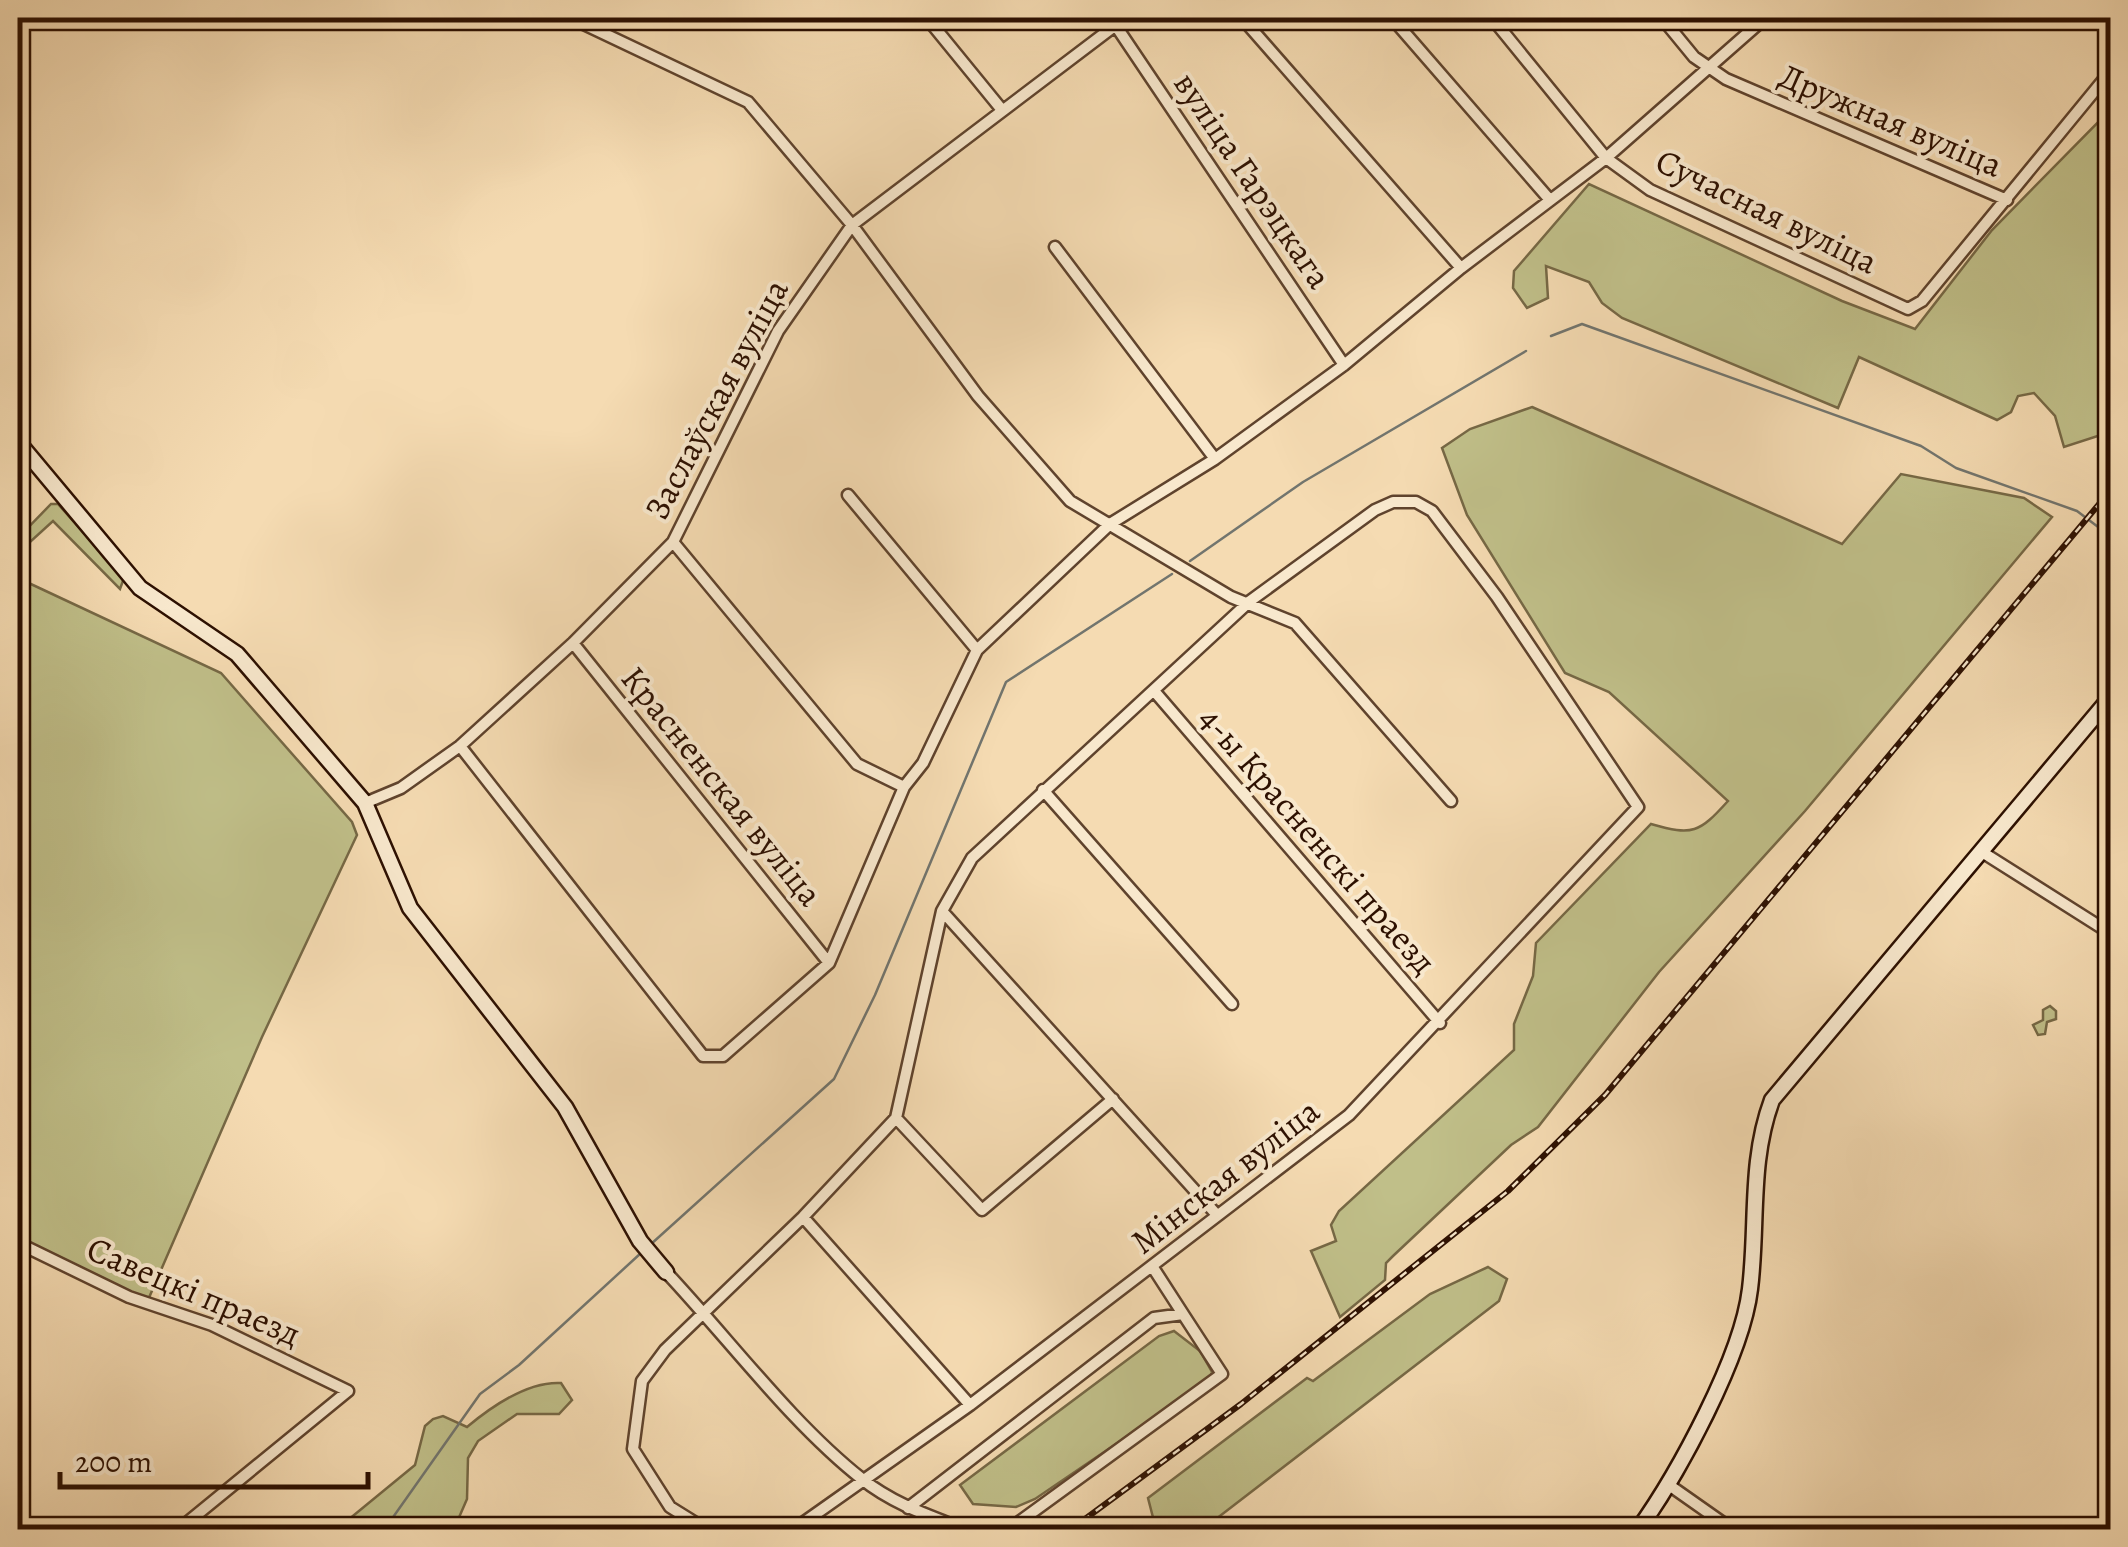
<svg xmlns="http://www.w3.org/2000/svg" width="2128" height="1547" font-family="Alegreya,serif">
  <rect width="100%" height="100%" fill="#f5dbb2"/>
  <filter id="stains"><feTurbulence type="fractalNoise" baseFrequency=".002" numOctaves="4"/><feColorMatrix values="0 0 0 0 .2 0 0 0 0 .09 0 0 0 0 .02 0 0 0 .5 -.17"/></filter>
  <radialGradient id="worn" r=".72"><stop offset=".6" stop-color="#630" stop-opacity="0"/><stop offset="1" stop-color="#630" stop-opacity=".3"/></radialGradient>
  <path fill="#c0bf89" stroke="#766845" stroke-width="2.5" d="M2110,110V432L2064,447L2055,416L2034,393L2018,396L2011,412L1997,420L1859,357L1838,408L1622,318L1602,303L1589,282L1546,266L1548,298L1527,308L1513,288L1514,271L1589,184L1842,301L1915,329L1992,230Z
    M1532,407L1842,544L1901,474L2024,498L2052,517L1805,811L1659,972L1538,1127L1511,1145L1393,1256L1386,1263L1385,1280L1340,1317L1311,1251L1336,1241L1331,1225L1339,1211L1514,1050V1024L1533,976L1536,943L1651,824C1693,836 1699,833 1728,801L1609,692L1565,673L1467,515L1442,448L1470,429Z
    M51,504H58L124,578L120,589L53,521L18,553V538Z
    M18,578L221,673L352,822L357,835L262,1037L148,1300L18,1237Z
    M2050,1006L2056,1011V1019L2047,1022L2045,1034L2038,1035L2033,1025L2043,1020V1010Z
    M1488,1267L1507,1279L1499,1301L1203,1529H1156L1148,1498L1307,1378L1313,1381L1430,1294Z
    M1174,1331L1200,1351L1212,1372L1210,1380L1035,1499L1016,1507L973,1504L960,1485L1159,1336Z
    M561,1383L572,1400L559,1414H517L478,1441L468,1458L467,1499L454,1529H337L415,1465L425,1426L433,1419L443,1416L467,1427C491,1407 528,1381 561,1383Z"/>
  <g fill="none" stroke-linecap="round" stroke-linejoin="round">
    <path stroke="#72756e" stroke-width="2.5" d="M1551,336L1582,324L1921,446L1956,468L2077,511L2110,536
      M1190,561L1303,482L1526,351
      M650,1245L834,1079L875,995L1006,682L1172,574
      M384,1530L480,1394L519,1365L641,1253"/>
    <defs>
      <path id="street" d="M571,18L748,102L852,225L978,396L1070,501L1231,597L1295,623L1451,801
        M931,18V23L1002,110
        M1242,18L1461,268
        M1392,18L1550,200
        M1492,18L1606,158L1650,190L1908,309L1922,301L2110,72
        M1662,18L1694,57L1726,79L2007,200
        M1116,26L1344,365
        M1055,247L1215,459
        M848,495L977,650
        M673,542L857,764L904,787
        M573,643L829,963
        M1155,692L1440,1023
        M460,746L703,1056H723L829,963L904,787L923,763L977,650L1110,524L1215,459L1344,365L1461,268L1606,158L1765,18
        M1043,790L1232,1004
        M365,803L401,788L460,746L573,643L673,542L778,331L852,225L1125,18
        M1982,852L2110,933
        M942,911L1217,1215
        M896,1118L982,1210L1113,1099
        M803,1217L970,1405
        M18,1243L129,1297L212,1325L348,1391L178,1530
        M1152,1266L1183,1314
        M666,1272C729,1339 791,1423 862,1479C893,1504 930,1516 966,1530
        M1669,1485L1733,1530
        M908,1508L1154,1318L1183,1314L1222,1374L1008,1530
        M707,1530L670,1507L633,1449L642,1381L665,1350L803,1217L896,1118L942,911L972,858L1250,601L1375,510L1393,502H1416L1432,511L1497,597L1638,807L1349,1115L970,1405L793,1530"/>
      <path id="secondary" d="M18,442L140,588L237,654L365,803L410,908L565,1107L640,1241L666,1272
        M1638,1530C1678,1474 1742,1357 1750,1289C1758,1224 1749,1162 1772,1100L2110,698"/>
    </defs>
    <use href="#street" stroke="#5f432d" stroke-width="15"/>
    <use href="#secondary" stroke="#2d1001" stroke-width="19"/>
    <use href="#street" stroke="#f8e8cd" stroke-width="10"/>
    <use href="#secondary" stroke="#f8e8cd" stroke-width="14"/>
    <defs>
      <path id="rail" d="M1070,1530L1241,1404L1508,1191L1605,1095L2110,491"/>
    </defs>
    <use href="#rail" stroke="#2d1001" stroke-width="6"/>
    <use href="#rail" stroke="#f8e8cd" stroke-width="2.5" stroke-dasharray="8" stroke-linecap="butt"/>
  </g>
  <g text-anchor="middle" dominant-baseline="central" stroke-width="8" stroke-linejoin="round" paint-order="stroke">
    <g font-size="35" fill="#2d1001" stroke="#f8e8cd">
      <text transform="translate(1891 120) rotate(23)">Дружная вуліца</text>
      <text transform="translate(1253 180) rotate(56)">вуліца Гарэцкага</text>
      <text transform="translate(1767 211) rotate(26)">Сучасная вуліца</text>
      <text transform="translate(716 399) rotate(-62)">Заслаўская вуліца</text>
      <text transform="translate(722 786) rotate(51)">Красненская вуліца</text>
      <text transform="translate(1318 840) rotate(49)">4-ы Красненскі праезд</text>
      <text transform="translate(1225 1176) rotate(-38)">Мінская вуліца</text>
      <text transform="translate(194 1291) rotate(23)">Савецкі праезд</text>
    </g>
  </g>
  <rect width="2128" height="1547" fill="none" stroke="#f5dbb2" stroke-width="60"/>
  <rect x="20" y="20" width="2088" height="1507" fill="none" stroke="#2d1001" stroke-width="5"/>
  <rect x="30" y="30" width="2068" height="1487" fill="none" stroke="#2d1001" stroke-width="2.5"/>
  <path d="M60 1472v15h308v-15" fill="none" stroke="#2d1001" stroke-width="5"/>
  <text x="75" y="1472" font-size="30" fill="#2d1001" stroke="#f8e8cd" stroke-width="8" paint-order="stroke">200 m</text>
  <rect width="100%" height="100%" filter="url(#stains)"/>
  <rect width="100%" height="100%" fill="url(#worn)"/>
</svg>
